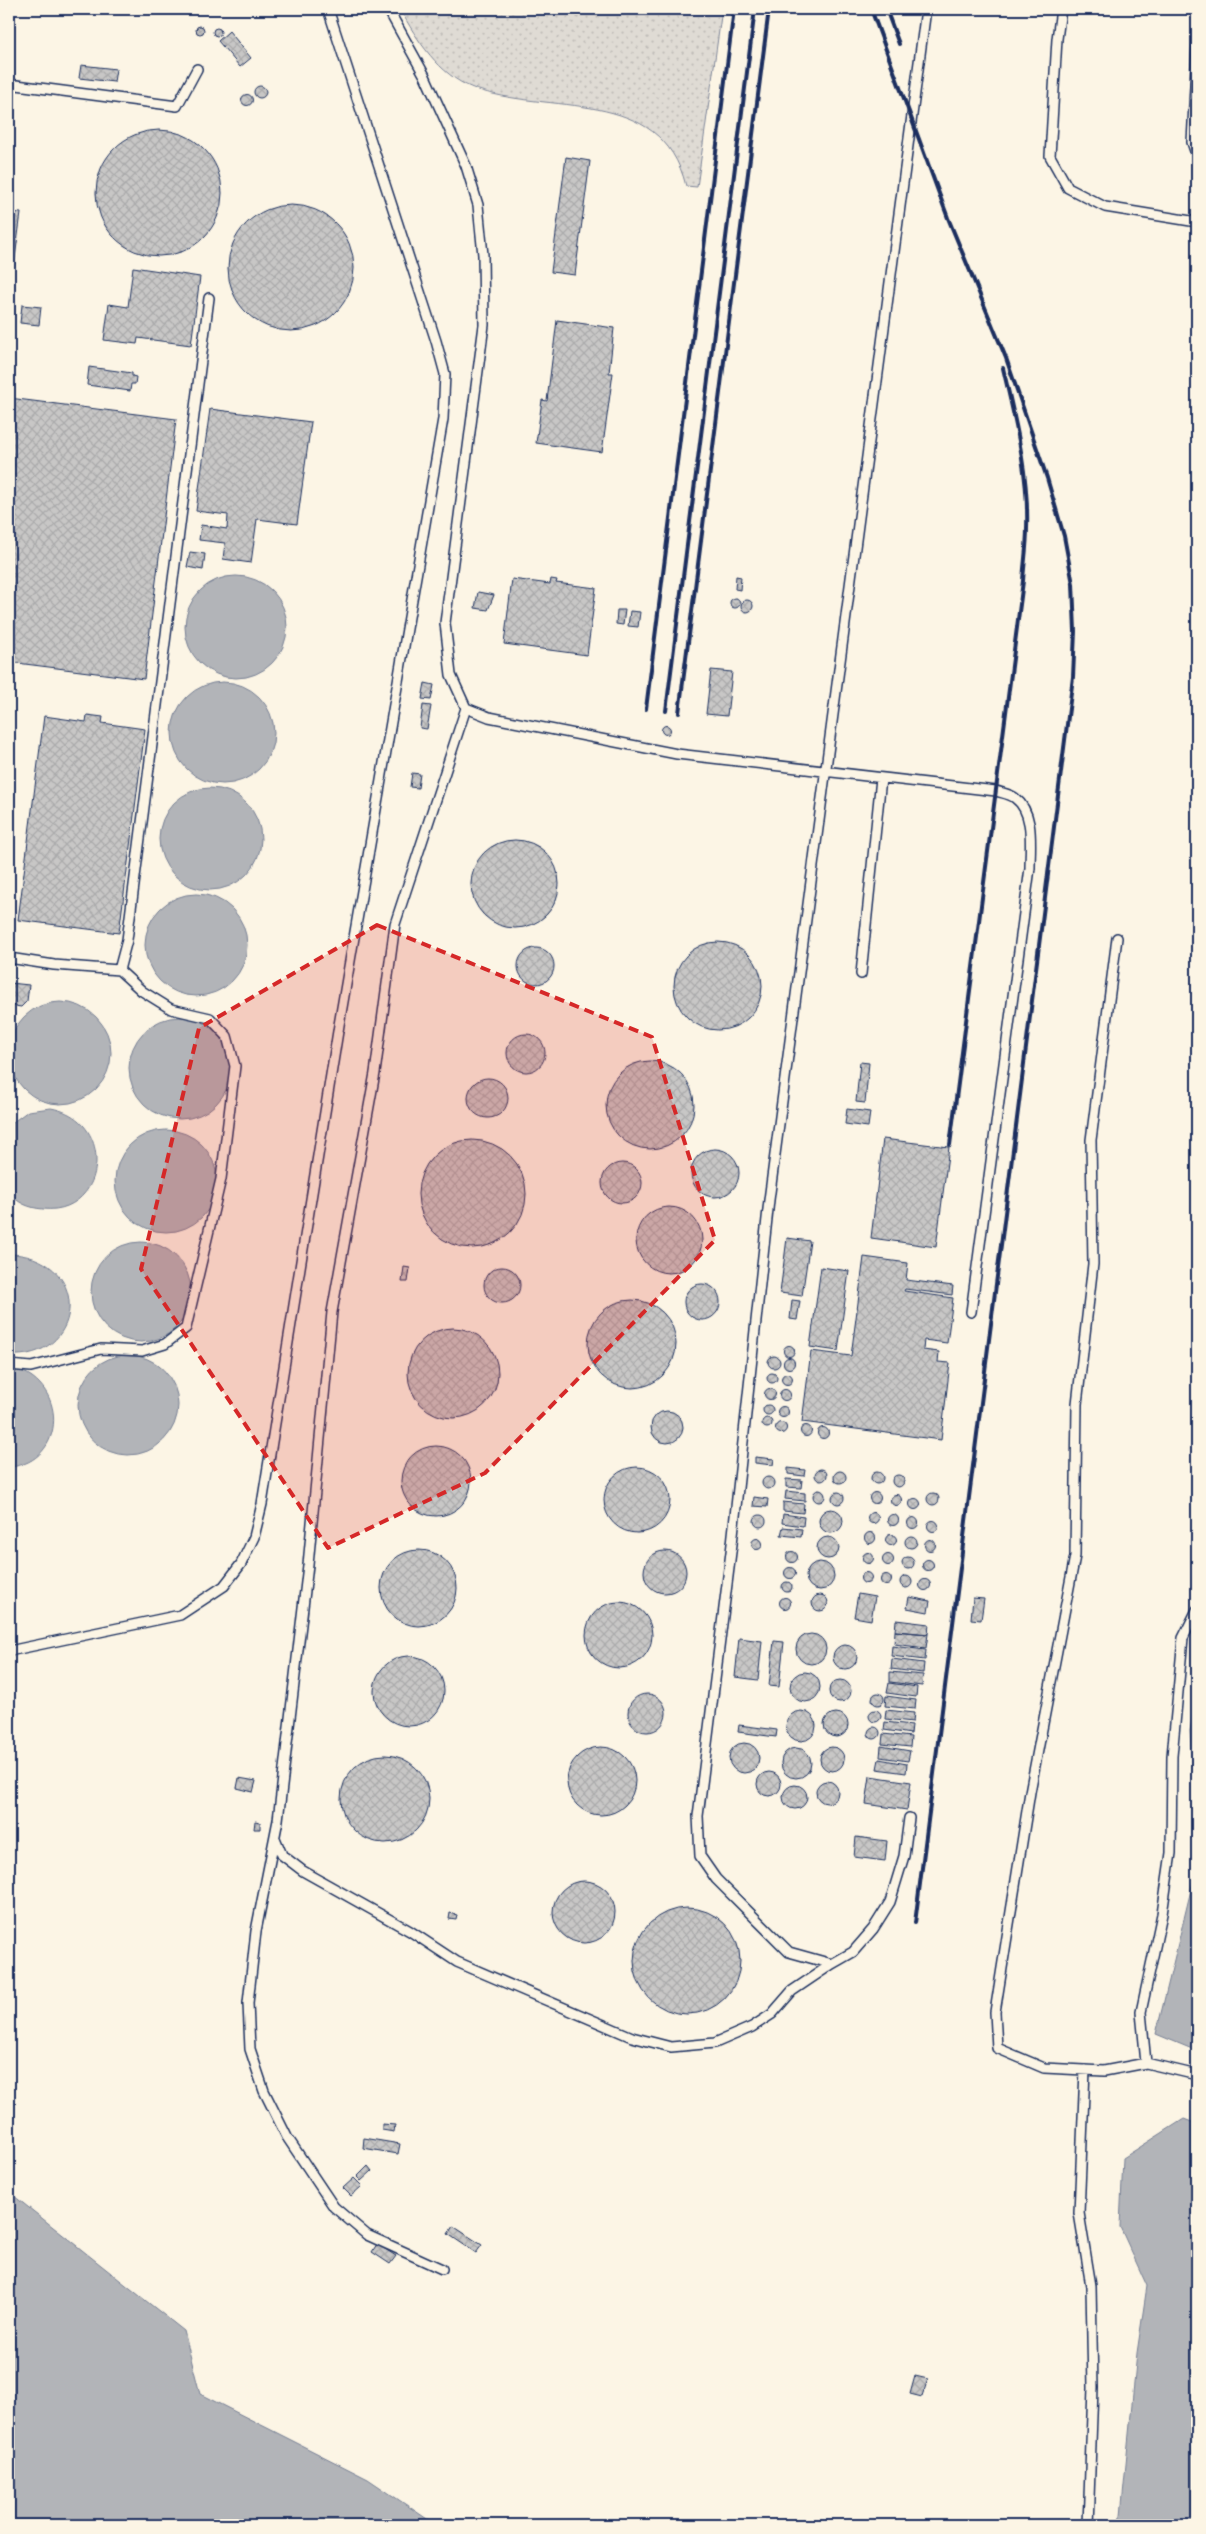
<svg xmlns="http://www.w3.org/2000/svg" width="1206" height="2534" font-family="'Indie Flower',sans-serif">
  <defs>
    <pattern id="grass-dots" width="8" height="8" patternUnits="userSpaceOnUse" patternTransform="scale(1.25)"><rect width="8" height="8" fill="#dfdbd4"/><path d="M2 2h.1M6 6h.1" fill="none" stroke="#bfbcb8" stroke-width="1.8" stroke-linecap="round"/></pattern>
    <pattern id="building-cross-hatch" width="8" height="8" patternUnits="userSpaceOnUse" patternTransform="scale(1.25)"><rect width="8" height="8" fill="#c8c7c6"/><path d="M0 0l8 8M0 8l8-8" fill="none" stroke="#ababac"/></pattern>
  </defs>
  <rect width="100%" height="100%" fill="#fcf5e5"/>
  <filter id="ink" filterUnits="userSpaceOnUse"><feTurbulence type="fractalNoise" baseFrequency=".02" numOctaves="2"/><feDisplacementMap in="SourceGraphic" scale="10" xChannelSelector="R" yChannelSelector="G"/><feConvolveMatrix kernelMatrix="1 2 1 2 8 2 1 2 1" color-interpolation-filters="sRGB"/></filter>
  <g filter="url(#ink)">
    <path fill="url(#grass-dots)" stroke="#7d8599" d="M400,9H722L697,187L686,186C661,84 547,116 473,88C439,75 417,40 400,9Z"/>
    <path fill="#b2b4b8" stroke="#767f94" d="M185 627a51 51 0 1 1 102 0a51 51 0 1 1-102 0Z
      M172 733a51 51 0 1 1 102 0a51 51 0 1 1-102 0Z
      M159 839a51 51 0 1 1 102 0a51 51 0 1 1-102 0Z
      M145 945a51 51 0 1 1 102 0a51 51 0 1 1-102 0Z
      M9 1053a51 51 0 1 1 102 0a51 51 0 1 1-102 0Z
      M129 1068a51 51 0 1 1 102 0a51 51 0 1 1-102 0Z
      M51,1108C118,1120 106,1216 43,1209C29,1208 18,1203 9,1193V1125L28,1111Z
      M115 1181a51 51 0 1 1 102 0a51 51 0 1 1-102 0Z
      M91 1292a50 50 0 1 1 100 0a50 50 0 1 1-100 0Z
      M13,1254C93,1260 84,1360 9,1355V1255Z
      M78 1405a50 50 0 1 1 100 0a50 50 0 1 1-100 0Z
      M9,1367C70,1380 67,1463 9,1467Z
      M1197,1688V1851L1190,1731Z
      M1197,1865V2051L1156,2034Z
      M1184,2119L1197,2124V2525H1120L1137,2353L1147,2286L1120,2227L1123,2158Z
      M9,2192L184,2331L200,2394L368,2479L436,2525H9Z"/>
    <path fill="url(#building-cross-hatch)" stroke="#1b2f5e" d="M196 30a4 4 0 1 1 8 0a4 4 0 1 1-8 0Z
      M213 32a4 4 0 1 1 8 0a4 4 0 1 1-8 0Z
      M229,31L251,58L240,67L218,41Z
      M81,65L116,69L114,82L79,78Z
      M254 92a6 6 0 1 1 12 0a6 6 0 1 1-12 0Z
      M241.5 100a5.5 5.5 0 1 1 11 0a5.5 5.5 0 1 1-11 0Z
      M96 193a63 63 0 1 1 126 0a63 63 0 1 1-126 0Z
      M566,157L590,161L575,275L551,272Z
      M228 268a63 63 0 1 1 126 0a63 63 0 1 1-126 0Z
      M9,212L21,213L14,266H9Z
      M133,267L200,277L191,345L138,338L137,344L104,340L109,304L128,307Z
      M22,305L41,307L39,325L20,323Z
      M557,320L614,328L609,373H613L602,452L536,443L542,400L547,401Z
      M89,367L132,373V376L136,377L135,384H131L130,391L87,385Z
      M9,398L176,419L144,679L9,662Z
      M210,409L311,422L297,524L257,519L251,563L223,559L225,543L199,540L201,525L227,529L228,515L196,511Z
      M190,552L205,554L203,570L187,567Z
      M736,576L741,577L740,590L735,589Z
      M512,579L550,584L551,579L557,580L556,583L596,588L587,655L504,644Z
      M478,592L494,595L488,610L475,608Z
      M730 603a5 5 0 1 1 10 0a5 5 0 1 1-10 0Z
      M741 606a6 6 0 1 1 12 0a6 6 0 1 1-12 0Z
      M617,610H625L623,625L616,624Z
      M630,611L640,612L638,627L628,626Z
      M711,670L732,672L727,716L706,714Z
      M425,683L434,685L431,700L422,699Z
      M423,705L431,706L427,729L420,728Z
      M87,715L103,717L102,723L145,729L119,933L18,920L44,716L86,722Z
      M661.5 730a4.5 4.5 0 1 1 9 0a4.5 4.5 0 1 1-9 0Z
      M412,773L420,774L418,788L410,787Z
      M471 884a44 44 0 1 1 88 0a44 44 0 1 1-88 0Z
      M674 986a44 44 0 1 1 88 0a44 44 0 1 1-88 0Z
      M518 966a18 18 0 1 1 36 0a18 18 0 1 1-36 0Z
      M9,971H11L10,983L29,985L27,1001L21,1007L9,1005Z
      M507 1053a19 19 0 1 1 38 0a19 19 0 1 1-38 0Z
      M606 1105a44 44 0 1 1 88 0a44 44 0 1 1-88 0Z
      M860,1062L869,1063L865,1103L856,1102Z
      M468 1098a20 20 0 1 1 40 0a20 20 0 1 1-40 0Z
      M847,1109L870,1112L868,1127L845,1124Z
      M883,1139L949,1147L936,1247L871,1238Z
      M418 1194a54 54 0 1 1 108 0a54 54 0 1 1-108 0Z
      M691 1173a24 24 0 1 1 48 0a24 24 0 1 1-48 0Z
      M602 1183a20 20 0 1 1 40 0a20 20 0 1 1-40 0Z
      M636 1240a33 33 0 1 1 66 0a33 33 0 1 1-66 0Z
      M787,1238L810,1241L802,1296L780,1293Z
      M864,1257L908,1263L906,1280L953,1286L952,1295L905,1289L904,1291L953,1298L947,1343L924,1340L923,1350L939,1352L938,1362L950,1363L941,1440L802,1422L811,1351L851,1356Z
      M484 1285a18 18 0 1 1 36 0a18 18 0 1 1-36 0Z
      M404,1267L410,1268L408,1282H402Z
      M821,1267L849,1271L838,1351L810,1347Z
      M684 1302a18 18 0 1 1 36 0a18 18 0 1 1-36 0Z
      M792,1300L800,1301L797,1320L790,1319Z
      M588 1344a44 44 0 1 1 88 0a44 44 0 1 1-88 0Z
      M408 1373a45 45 0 1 1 90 0a45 45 0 1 1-90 0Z
      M783.5 1351a5.5 5.5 0 1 1 11 0a5.5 5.5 0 1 1-11 0Z
      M768 1362a6 6 0 1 1 12 0a6 6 0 1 1-12 0Z
      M783.5 1363a5.5 5.5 0 1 1 11 0a5.5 5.5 0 1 1-11 0Z
      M767 1378a5 5 0 1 1 10 0a5 5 0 1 1-10 0Z
      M781.5 1379a5.5 5.5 0 1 1 11 0a5.5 5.5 0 1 1-11 0Z
      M764.5 1394a5.5 5.5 0 1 1 11 0a5.5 5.5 0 1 1-11 0Z
      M779.5 1395a5.5 5.5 0 1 1 11 0a5.5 5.5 0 1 1-11 0Z
      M763 1410a5 5 0 1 1 10 0a5 5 0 1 1-10 0Z
      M777.5 1412a5.5 5.5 0 1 1 11 0a5.5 5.5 0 1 1-11 0Z
      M651 1427a16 16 0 1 1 32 0a16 16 0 1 1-32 0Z
      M762 1423a5 5 0 1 1 10 0a5 5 0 1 1-10 0Z
      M775.5 1428a5.5 5.5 0 1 1 11 0a5.5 5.5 0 1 1-11 0Z
      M800.5 1431a5.5 5.5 0 1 1 11 0a5.5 5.5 0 1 1-11 0Z
      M817.5 1433a5.5 5.5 0 1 1 11 0a5.5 5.5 0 1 1-11 0Z
      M401 1481a35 35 0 1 1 70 0a35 35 0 1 1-70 0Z
      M755,1457L774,1459L773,1465L755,1463Z
      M604 1500a33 33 0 1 1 66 0a33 33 0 1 1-66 0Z
      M788,1468L805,1470L804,1476L788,1474Z
      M815 1475a6 6 0 1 1 12 0a6 6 0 1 1-12 0Z
      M834 1477a6 6 0 1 1 12 0a6 6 0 1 1-12 0Z
      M871 1478a6 6 0 1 1 12 0a6 6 0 1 1-12 0Z
      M892 1481a6 6 0 1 1 12 0a6 6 0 1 1-12 0Z
      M762 1483a6 6 0 1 1 12 0a6 6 0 1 1-12 0Z
      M786,1479L802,1480L801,1488L786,1487Z
      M813 1496a6 6 0 1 1 12 0a6 6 0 1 1-12 0Z
      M786,1491L805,1493V1501L785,1499Z
      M832 1498a6 6 0 1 1 12 0a6 6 0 1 1-12 0Z
      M869.5 1498a5.5 5.5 0 1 1 11 0a5.5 5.5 0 1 1-11 0Z
      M927 1499a6 6 0 1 1 12 0a6 6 0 1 1-12 0Z
      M890.5 1500a5.5 5.5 0 1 1 11 0a5.5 5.5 0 1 1-11 0Z
      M754,1497L768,1499L767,1507L753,1506Z
      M909.5 1504a5.5 5.5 0 1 1 11 0a5.5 5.5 0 1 1-11 0Z
      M783,1502L804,1504L803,1513L783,1511Z
      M819 1521a12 12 0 1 1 24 0a12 12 0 1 1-24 0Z
      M867.5 1518a5.5 5.5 0 1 1 11 0a5.5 5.5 0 1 1-11 0Z
      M783,1514L804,1517L803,1526L782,1523Z
      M887.5 1520a5.5 5.5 0 1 1 11 0a5.5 5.5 0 1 1-11 0Z
      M754 1521a6 6 0 1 1 12 0a6 6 0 1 1-12 0Z
      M907.5 1523a5.5 5.5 0 1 1 11 0a5.5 5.5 0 1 1-11 0Z
      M927.5 1526a5.5 5.5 0 1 1 11 0a5.5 5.5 0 1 1-11 0Z
      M783,1527L802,1529L801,1537L781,1535Z
      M864.5 1538a5.5 5.5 0 1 1 11 0a5.5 5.5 0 1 1-11 0Z
      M885.5 1540a5.5 5.5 0 1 1 11 0a5.5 5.5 0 1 1-11 0Z
      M905 1542a6 6 0 1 1 12 0a6 6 0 1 1-12 0Z
      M817 1548a11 11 0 1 1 22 0a11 11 0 1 1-22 0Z
      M751.5 1544a5.5 5.5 0 1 1 11 0a5.5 5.5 0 1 1-11 0Z
      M924.5 1545a5.5 5.5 0 1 1 11 0a5.5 5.5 0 1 1-11 0Z
      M381 1588a38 38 0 1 1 76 0a38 38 0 1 1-76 0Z
      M644 1572a21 21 0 1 1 42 0a21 21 0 1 1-42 0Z
      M786.5 1557a5.5 5.5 0 1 1 11 0a5.5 5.5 0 1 1-11 0Z
      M862.5 1558a5.5 5.5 0 1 1 11 0a5.5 5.5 0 1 1-11 0Z
      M882.5 1560a5.5 5.5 0 1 1 11 0a5.5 5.5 0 1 1-11 0Z
      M902 1563a6 6 0 1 1 12 0a6 6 0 1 1-12 0Z
      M922.5 1565a5.5 5.5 0 1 1 11 0a5.5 5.5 0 1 1-11 0Z
      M806 1576a14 14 0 1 1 28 0a14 14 0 1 1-28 0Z
      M784.5 1573a5.5 5.5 0 1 1 11 0a5.5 5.5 0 1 1-11 0Z
      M860.5 1578a5.5 5.5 0 1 1 11 0a5.5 5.5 0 1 1-11 0Z
      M880.5 1580a5.5 5.5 0 1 1 11 0a5.5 5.5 0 1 1-11 0Z
      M900 1582a6 6 0 1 1 12 0a6 6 0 1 1-12 0Z
      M919.5 1585a5.5 5.5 0 1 1 11 0a5.5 5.5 0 1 1-11 0Z
      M782 1587a5 5 0 1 1 10 0a5 5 0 1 1-10 0Z
      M858,1594L875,1597L871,1620L854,1617Z
      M812 1603a8 8 0 1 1 16 0a8 8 0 1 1-16 0Z
      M909,1597L930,1601L928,1612L907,1608Z
      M779.5 1603a5.5 5.5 0 1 1 11 0a5.5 5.5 0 1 1-11 0Z
      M973,1598L984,1599L981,1620L971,1619Z
      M586 1635a33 33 0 1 1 66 0a33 33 0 1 1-66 0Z
      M896,1620L929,1624L928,1634L895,1631Z
      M895,1631L928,1634L926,1648L894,1644Z
      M796 1649a15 15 0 1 1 30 0a15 15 0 1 1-30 0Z
      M739,1638L762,1641L758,1680L735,1677Z
      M774,1641L784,1642L779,1687L769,1686Z
      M833 1657a12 12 0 1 1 24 0a12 12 0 1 1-24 0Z
      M892,1646L926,1650L925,1660L891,1656Z
      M374 1691a35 35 0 1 1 70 0a35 35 0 1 1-70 0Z
      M892,1659L924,1663L923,1673L891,1669Z
      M790 1687a15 15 0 1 1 30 0a15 15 0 1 1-30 0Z
      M890,1672L923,1675L922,1686L890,1682Z
      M829 1691a11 11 0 1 1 22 0a11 11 0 1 1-22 0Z
      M889,1683L917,1687L916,1697L887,1693Z
      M872 1699a6 6 0 1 1 12 0a6 6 0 1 1-12 0Z
      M628 1713a19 19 0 1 1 38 0a19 19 0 1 1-38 0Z
      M886,1696L916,1700L915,1709L885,1706Z
      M869 1716a6 6 0 1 1 12 0a6 6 0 1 1-12 0Z
      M886,1710L914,1713L913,1722L885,1719Z
      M786 1726a15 15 0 1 1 30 0a15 15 0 1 1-30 0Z
      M824 1725a12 12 0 1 1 24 0a12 12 0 1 1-24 0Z
      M885,1722L912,1725L911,1734L884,1730Z
      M739,1725L777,1730L776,1737L738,1732Z
      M868 1733a6 6 0 1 1 12 0a6 6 0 1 1-12 0Z
      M883,1734L911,1737L910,1747L882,1744Z
      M729 1758a15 15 0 1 1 30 0a15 15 0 1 1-30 0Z
      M881,1746L910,1751L908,1761L880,1757Z
      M567 1781a34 34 0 1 1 68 0a34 34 0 1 1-68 0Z
      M820 1759a12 12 0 1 1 24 0a12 12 0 1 1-24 0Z
      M781 1763a15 15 0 1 1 30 0a15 15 0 1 1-30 0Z
      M341 1799a44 44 0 1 1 88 0a44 44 0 1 1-88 0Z
      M879,1759L907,1764L906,1773L877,1769Z
      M757 1784a12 12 0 1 1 24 0a12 12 0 1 1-24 0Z
      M870,1776L911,1782L907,1810L866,1804Z
      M239,1778L256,1781L253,1792L237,1788Z
      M816 1792a11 11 0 1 1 22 0a11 11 0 1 1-22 0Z
      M783 1797a12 12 0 1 1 24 0a12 12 0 1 1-24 0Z
      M255,1821L260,1822V1829H254Z
      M856,1837L887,1841L885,1861L854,1857Z
      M553 1912a31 31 0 1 1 62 0a31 31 0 1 1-62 0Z
      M634 1961a53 53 0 1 1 106 0a53 53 0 1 1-106 0Z
      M450,1913L457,1915L456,1920L449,1919Z
      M382,2124L395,2125L394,2132L382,2130Z
      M364,2138L400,2144L398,2154L363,2148Z
      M368,2166L372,2171L361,2181L357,2177Z
      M354,2178L362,2186L351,2196L343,2188Z
      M453,2226L482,2245L476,2253L448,2234Z
      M377,2244L396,2256L390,2264L372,2252Z
      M915,2376L928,2379L922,2397L910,2394Z"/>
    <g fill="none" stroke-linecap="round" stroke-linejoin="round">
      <defs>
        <path id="service" d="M388,9L425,76L466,166L478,205L483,255L484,325L445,623L451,675L466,708L489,717L677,754L996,791C1002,793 1010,794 1015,798C1035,813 1030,846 1030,868L971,1312
          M1061,9L1057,39L1050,156L1068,188L1105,207L1197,222
          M1197,47L1192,142L1197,157
          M9,84L177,106L197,69
          M1117,938L1091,1140L1093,1264L1077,1404L1075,1556L1030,1792L995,2012L997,2048L1044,2068L1104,2071L1146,2063
          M9,958L54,965L119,970L142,991L171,1009L210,1018L227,1036L235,1066L221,1179L186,1328L165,1344L142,1351L101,1349L31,1367L9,1365
          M119,970L127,940L209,298
          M861,974L881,778
          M1197,1610L1183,1638L1172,1756L1171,1853L1162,1914L1141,2012L1146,2063L1197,2075
          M9,1651L180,1615L224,1586L241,1564L254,1537L262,1504L339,1025L443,419L445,374L436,341L328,9
          M909,1818L904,1856L890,1902L873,1929L853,1952L832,1964L789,1952L716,1879L700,1856L698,1816L732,1544L769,1200L926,9
          M275,1838L282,1855L303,1871L410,1931L457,1962L632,2037L671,2047L715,2043L752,2027L772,2014L792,1991L832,1964
          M1085,2070L1079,2213L1091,2286L1093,2388L1088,2525
          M442,2269L367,2235L334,2207L287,2137L264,2091L250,2049L248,2003L256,1931L278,1820L308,1565L332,1312L375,1073L395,924L466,708"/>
      </defs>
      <use href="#service" stroke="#1b2f5e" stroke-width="12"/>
      <use href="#service" stroke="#fcf5e5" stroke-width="9"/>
      <path stroke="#1b2f5e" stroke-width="4" d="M871,9L948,218L1006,358L1047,478L1064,536L1073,584L1075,631L1073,677L915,1923
        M886,9L899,44
        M646,709L734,9
        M666,711L755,9
        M679,713L769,9
        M950,1145L1023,581C1024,564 1027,546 1027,528C1029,474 1015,420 1003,368"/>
    </g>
  </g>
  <path fill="#d62828" fill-opacity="0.2" stroke="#d62828" stroke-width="4" stroke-dasharray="10 6" stroke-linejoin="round" d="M377,925L652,1037L715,1240L485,1473L328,1548L141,1269L199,1028Z"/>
  <rect width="1206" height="2534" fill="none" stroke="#fcf5e5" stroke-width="30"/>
  <rect x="15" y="15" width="1176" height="2504" fill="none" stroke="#1b2f5e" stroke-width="2" filter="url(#ink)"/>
</svg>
